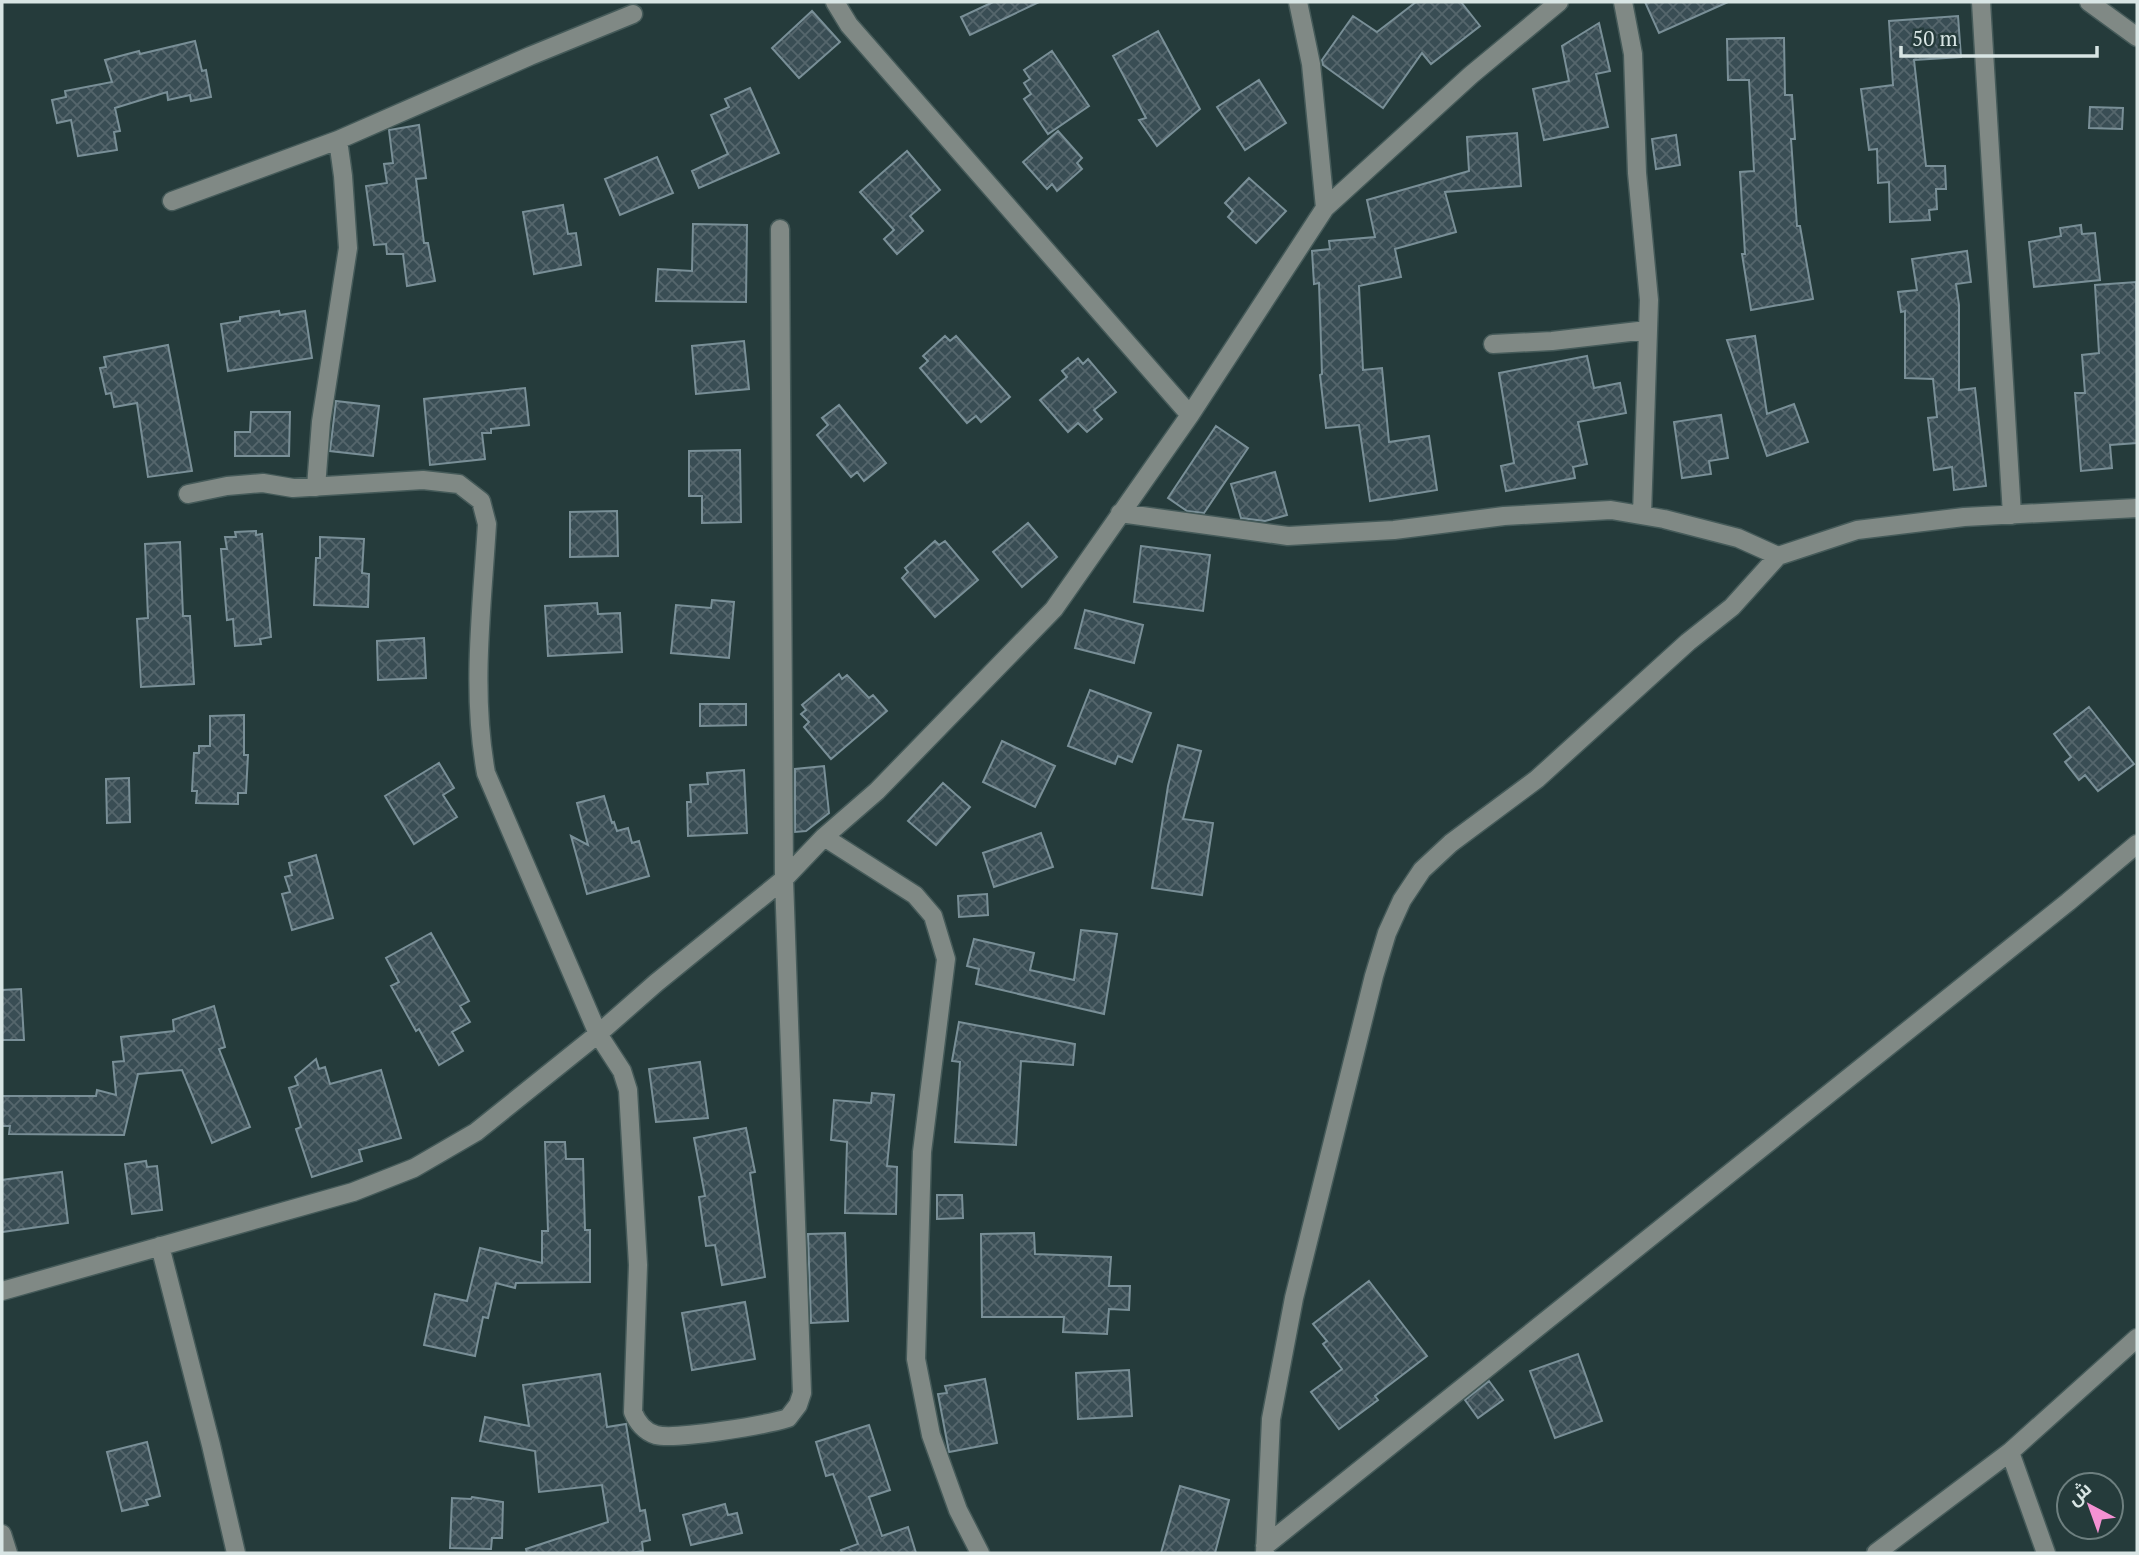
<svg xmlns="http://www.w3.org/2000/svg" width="2139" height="1555" font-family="'PT Serif',Cairo,serif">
  <defs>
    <pattern id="building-cross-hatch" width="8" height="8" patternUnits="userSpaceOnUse" patternTransform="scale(1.75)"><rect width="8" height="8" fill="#394d54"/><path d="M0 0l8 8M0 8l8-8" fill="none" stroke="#55666c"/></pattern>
  </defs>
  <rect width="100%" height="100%" fill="#253b3b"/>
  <path fill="url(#building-cross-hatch)" stroke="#798f97" stroke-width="2" d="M993,2H1039L970,35L961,17Z
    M1416,2H1461L1480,26L1431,64L1422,53L1383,108L1323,65L1322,60L1353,16L1377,32Z
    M1645,2H1728L1659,33Z
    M812,11L840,42L799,78L772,48Z
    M1958,16L1961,57L1914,60L1926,166H1945L1946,189H1936L1937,209L1929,210L1930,220L1890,222L1889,182L1878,183L1877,149L1869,150L1861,89L1893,85L1889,21Z
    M1599,23L1610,71L1596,74L1608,127L1544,140L1533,89L1569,81L1562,46Z
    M1158,31L1200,109L1157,146L1139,120L1146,118L1113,56Z
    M1784,38L1785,95H1792L1795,139H1791L1797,226H1800L1813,299L1751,310L1742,254H1745L1740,172L1754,171L1749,80H1728L1727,39Z
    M195,41L202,71L206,70L211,97L191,101L190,95L168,100L167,92L115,108L120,131L114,132L117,150L78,156L71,120L57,123L52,100L66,97L65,91L112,82L105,60L139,51L140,54Z
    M1052,51L1089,106L1048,134L1024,99L1031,94L1024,83L1030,79L1024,70Z
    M1259,80L1286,123L1245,150L1217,107Z
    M750,88L779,153L699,188L692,171L728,154L711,115L729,107L725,99Z
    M2090,107L2123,108L2122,129L2089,128Z
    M419,125L426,178L416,179L424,243H428L435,281L407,286L403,254H387L386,244L374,245L366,186L387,183L384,164L393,163L389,130Z
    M1058,131L1082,158L1077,163L1082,169L1057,191L1052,184L1047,189L1023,162Z
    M1517,133L1521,186L1445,192L1456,232L1395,249L1401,277L1359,286L1363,370L1382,368L1389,442L1429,436L1437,490L1370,501L1359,425L1326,428L1320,375L1322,374L1319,283L1314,284L1312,251L1330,249L1329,241L1375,237L1367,200L1469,171L1467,137Z
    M1676,135L1680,165L1656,169L1652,139Z
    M907,151L940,190L910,216L923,231L897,254L884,239L894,230L860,192Z
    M657,157L673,193L620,215L605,179Z
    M1249,178L1286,211L1256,243L1228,217L1233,211L1225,203Z
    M563,205L568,234L576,233L581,265L534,274L523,212Z
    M693,224L747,225L746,302L656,301L658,269L692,271Z
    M2081,225L2082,234L2095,233L2100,280L2034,287L2029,242L2061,236L2060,228Z
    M1967,251L1971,282L1956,284L1959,305V390L1975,388L1986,486L1954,490L1952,467L1934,470L1928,418L1937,417L1933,379L1905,378V311L1901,312L1898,292L1917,290L1912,259Z
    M2136,282L2137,443L2110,445L2112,468L2081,471L2075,393H2085L2082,355L2099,353L2095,285Z
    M279,311L280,315L305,311L312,358L228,371L221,324L240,321V317Z
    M945,336L950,341L956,336L1010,397L981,422L976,416L967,423L920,368L928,361L923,356Z
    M1755,336L1767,414L1794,404L1808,442L1767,456L1727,340Z
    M744,341L749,389L696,394L692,346Z
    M168,345L192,471L148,477L137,403L114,407L111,393L106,394L100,368L106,367L104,357Z
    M1587,356L1594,388L1620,383L1626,413L1578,422L1587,464L1573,467L1575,478L1506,491L1501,466L1514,463L1499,373Z
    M1078,358L1083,364L1088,359L1116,392L1094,410L1102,419L1087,432L1078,423L1068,432L1040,400L1067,377L1062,371Z
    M525,388L529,425L491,429V433H482L485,459L430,465L424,399Z
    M336,401L379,406L373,456L330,451Z
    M839,405L886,463L864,481L857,472L851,477L817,435L828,425L822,418Z
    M251,412H290L289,456H235V432H250Z
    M1721,415L1728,458L1709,461L1711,474L1682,478L1674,422Z
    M1216,426L1248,448L1204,513L1187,511L1168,498Z
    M740,450L741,522L702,523V496H689V451Z
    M1275,472L1287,515L1265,521L1241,518L1231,484Z
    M617,511L618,556L570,557V512Z
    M1028,523L1057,557L1022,587L993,552Z
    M256,531V535L262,534L271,637L260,639L261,644L235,646L233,619L227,620L221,549H227L225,537H236L235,532Z
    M320,537L364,539L362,573L369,574L368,607L314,605L316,558H320Z
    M935,541L939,545L945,541L978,580L935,617L902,578L908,572L905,568Z
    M180,542L183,616H190L194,684L141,687L137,619L148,618L145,544Z
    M1141,546L1210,555L1203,611L1134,602Z
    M712,600L734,602L729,658L671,653L676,605L711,608Z
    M597,603L598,614L620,613L622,652L548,656L545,606Z
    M1085,610L1143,625L1134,663L1075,648Z
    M424,638L426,678L378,680L377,641Z
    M839,674L842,679L847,675L869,698L873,695L887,711L831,759L804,727L809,722L801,714L806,710L802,705Z
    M1090,690L1151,713L1132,762L1118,756L1115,764L1068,746Z
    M700,704H746V725L700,726Z
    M2089,707L2134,764L2098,791L2085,775L2079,780L2065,762L2071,757L2054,734Z
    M244,715V755H248L246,793H238V804L196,803L197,791H192L194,753H199V746H210V716Z
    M1002,741L1055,766L1035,807L983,782Z
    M1178,745L1201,751L1183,819L1213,823L1202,895L1152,888L1168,786Z
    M439,763L454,788L443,795L457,817L414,844L385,796Z
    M824,766L829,813L806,831L795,832V769Z
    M744,770L747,833L688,836L687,802H691L690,785L708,784L707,773Z
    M129,778L130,822L107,823L106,779Z
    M943,783L970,807L936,845L908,821Z
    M604,796L612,823L614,822L617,831L628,828L632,843L639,841L649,876L587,894L571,836L588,845L577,803Z
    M1041,833L1053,867L994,887L983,853Z
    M316,855L333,918L292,930L282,894L290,892L285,877L292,875L289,863Z
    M987,894L988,915L959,917L958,896Z
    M1081,930L1117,934L1104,1014L976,984L979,969L967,966L974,939L1034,953L1030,970L1074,980Z
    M431,933L469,1001L460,1006L470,1022L452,1032L463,1051L439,1065L419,1029L416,1031L391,986L399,982L386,958Z
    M21,989L24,1040H2V990Z
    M214,1006L225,1047L219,1049L250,1127L212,1143L182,1070L138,1074L124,1135L9,1134L10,1126H2V1096H96L97,1090L116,1095L113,1062L124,1061L121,1037L174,1031L173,1020Z
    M959,1022L1075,1044L1073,1065L1021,1061L1016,1145L955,1142L960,1062L952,1061Z
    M316,1059L319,1069L325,1067L330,1084L381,1070L401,1138L359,1150L362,1161L312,1177L296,1129L301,1127L289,1088L298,1085L295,1077Z
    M700,1062L708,1118L656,1122L649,1069Z
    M872,1093L894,1095L887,1166L897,1167L896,1214L845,1213L847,1142L831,1140L834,1100L871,1103Z
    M746,1128L755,1172L750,1173L765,1277L722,1285L715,1245L706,1246L699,1197L705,1196L694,1138Z
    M545,1142H565L566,1159H583L585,1230H590V1282L516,1283L515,1288L496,1283L488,1318L483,1317L475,1356L424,1345L435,1294L467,1301L480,1248L542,1263V1231H548Z
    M146,1161L147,1167L157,1166L162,1210L132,1214L125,1164Z
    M62,1172L68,1223L2,1232V1180Z
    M937,1195H962L963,1218L937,1219Z
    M845,1233L848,1321L811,1323L808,1234Z
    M1034,1233L1035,1254L1111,1257L1109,1286H1130L1129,1310L1109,1309L1107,1334L1063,1332L1064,1317H982L981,1234Z
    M1369,1281L1427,1356L1375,1396L1378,1400L1339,1429L1311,1392L1342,1369L1323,1344L1327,1341L1313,1324Z
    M745,1302L755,1359L692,1370L682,1313Z
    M1578,1354L1602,1421L1555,1438L1530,1371Z
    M1129,1370L1132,1416L1078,1419L1076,1373Z
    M600,1374L607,1427L626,1424L640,1511L645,1510L650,1540L642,1542L643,1551L630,1553H527L526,1549L608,1522L602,1485L539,1492L535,1451L480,1441L485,1417L529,1426L523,1385Z
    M985,1379L997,1443L949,1452L938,1394L947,1393L945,1386Z
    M1489,1381L1503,1400L1478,1418L1465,1400Z
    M869,1425L890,1490L869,1497L882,1536L908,1527L916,1553H842L841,1550L858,1544L833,1474L826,1476L816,1442Z
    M147,1442L160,1496L146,1500L148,1505L122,1511L107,1452Z
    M1180,1486L1229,1500L1215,1553H1161Z
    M472,1497L503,1502L502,1538H492L491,1549L450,1548L452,1498L471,1499Z
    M725,1504L728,1515L737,1513L742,1533L691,1545L683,1515Z"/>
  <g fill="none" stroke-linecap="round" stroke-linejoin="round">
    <defs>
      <path id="minor" d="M835,2L849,25L1190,415
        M1298,2L1311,64L1325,208
        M1623,2L1633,54L1637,173L1649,300L1642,515
        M1981,2L2012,515
        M2089,2L2137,37
        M172,201L338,140
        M1493,344L1552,341L1647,330
        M316,487L321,422L348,248L343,176L338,140L530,56L633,14
        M188,494L227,486L263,483L293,488L423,480L459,484L481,501L487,524C482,607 471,691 486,773L598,1034L622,1071L628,1090L638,1265L633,1412C637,1422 645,1432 656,1435C676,1440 766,1425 788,1418L798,1405L802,1393L784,879L780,229
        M1120,513L1288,536L1394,530L1504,516L1611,510L1664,519L1738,538L1778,556
        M824,837L915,895L933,916L946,959L922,1152L916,1359L931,1435L958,1510L980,1553
        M160,1246L211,1445L236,1553
        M2,1291L353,1192L414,1168L476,1132L598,1034L656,983L784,879L824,837L877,791L1054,609L1190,415L1325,208L1471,75L1559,2
        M2010,1452L2046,1553
        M2,1534L8,1553
        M1265,1546L2068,902L2137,844
        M1265,1553L1271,1419L1294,1298L1374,976L1387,933L1402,900L1422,870L1451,843L1537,779L1688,642L1732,607L1778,556L1857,530L1964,517L2137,508
        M1876,1553L2010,1452L2137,1338"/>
    </defs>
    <use href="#minor" stroke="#455a59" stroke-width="21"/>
    <use href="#minor" stroke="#808985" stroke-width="18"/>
  </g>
  <rect width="2139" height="1555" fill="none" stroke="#d8e5e4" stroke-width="7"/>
  <g transform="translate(2090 1506) rotate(319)"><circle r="33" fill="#253b3b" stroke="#6d7f7f" stroke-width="2"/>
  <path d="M0-5L12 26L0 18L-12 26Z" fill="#f491d3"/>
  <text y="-10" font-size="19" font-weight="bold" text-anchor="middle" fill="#d8e5e4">ش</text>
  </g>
  <path d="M1901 46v10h196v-10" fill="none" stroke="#d8e5e4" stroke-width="3.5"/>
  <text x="1912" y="46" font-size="21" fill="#d8e5e4" stroke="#253b3b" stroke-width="5" paint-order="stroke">50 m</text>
</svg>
